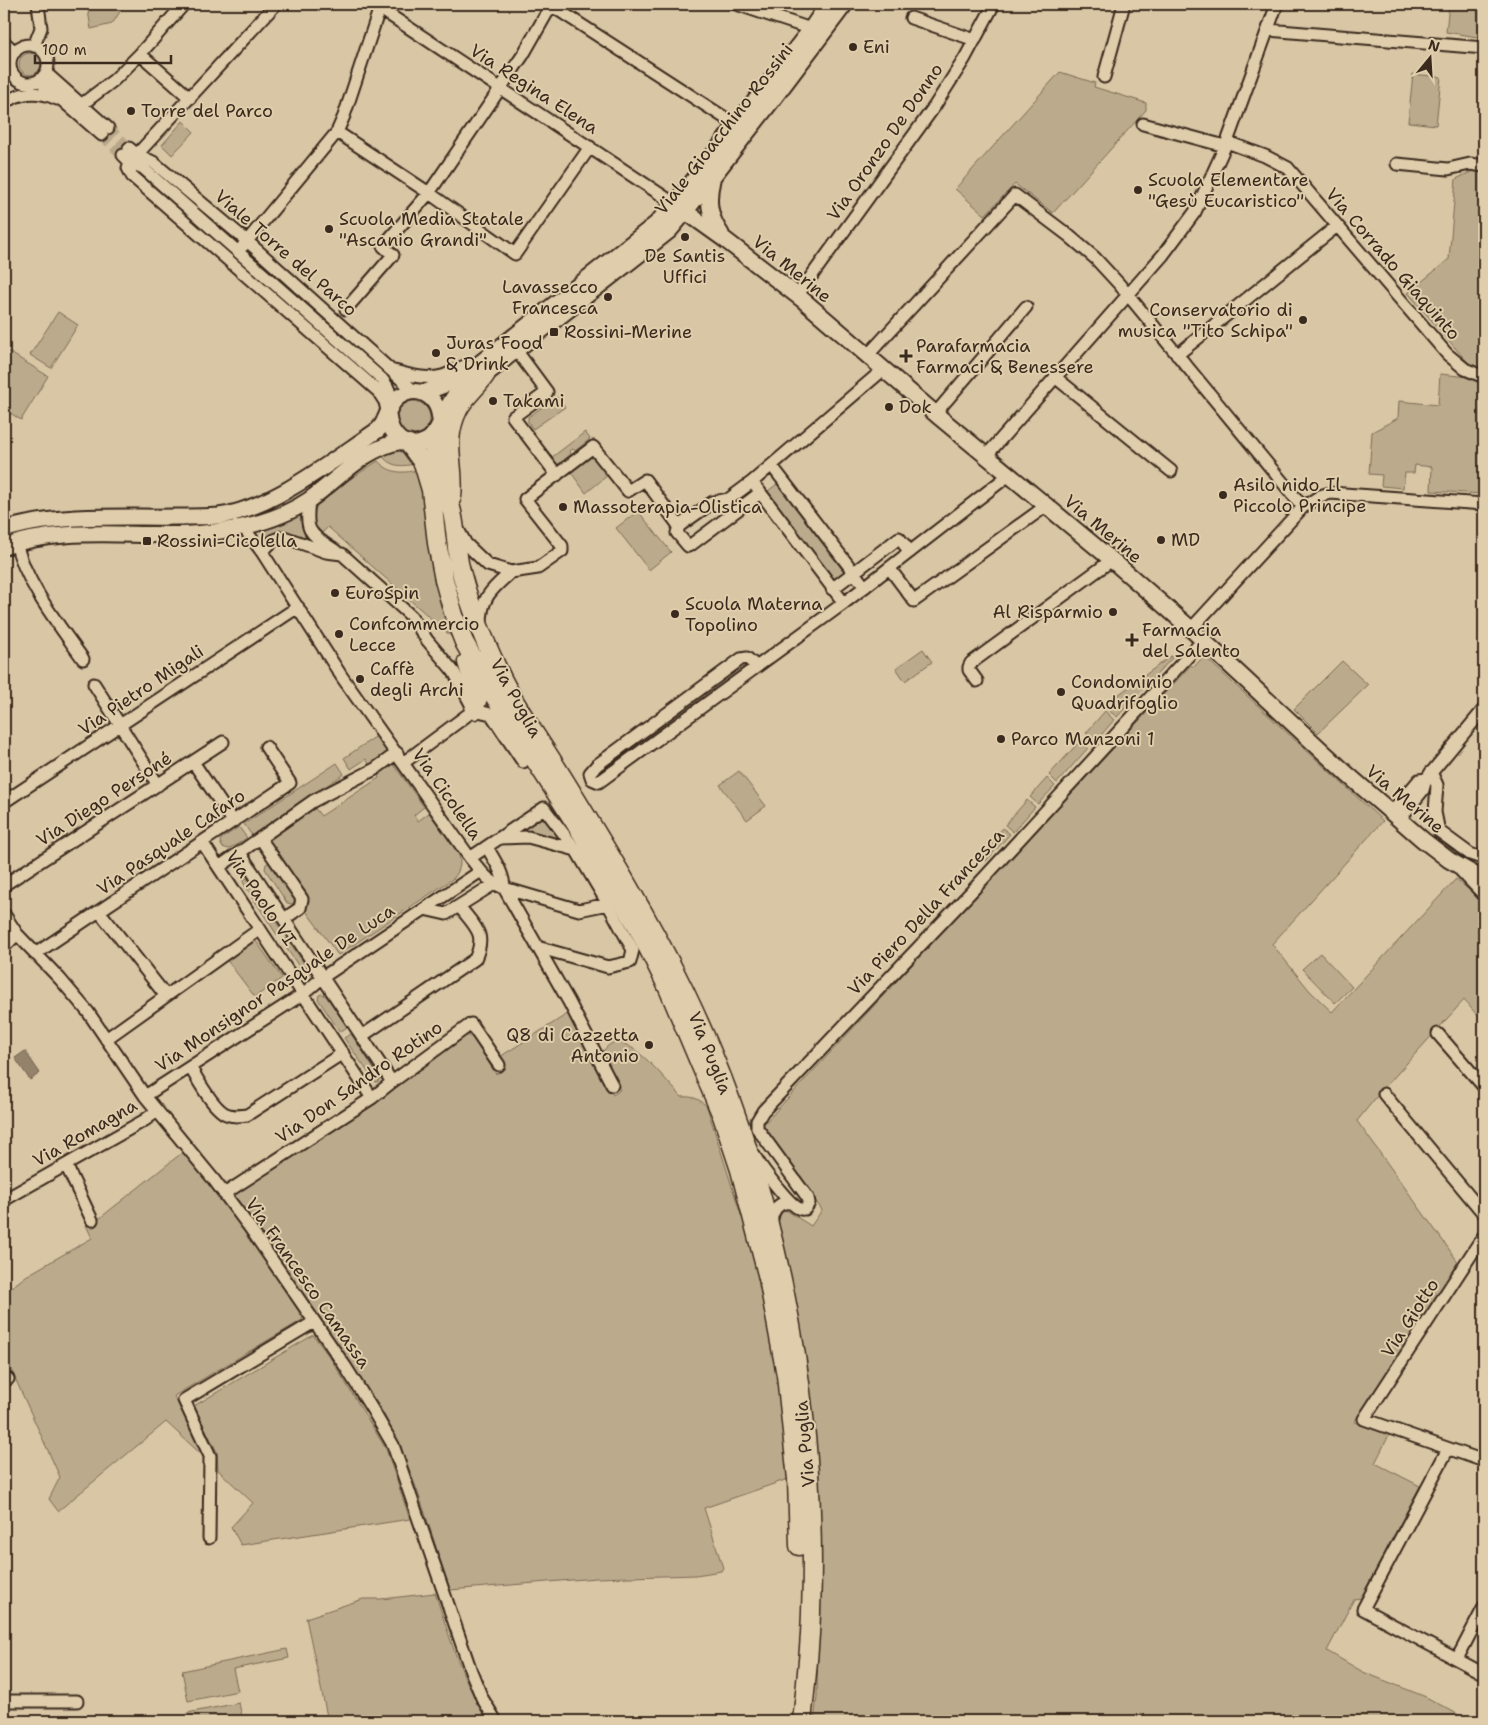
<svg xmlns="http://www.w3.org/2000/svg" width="1488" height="1725" font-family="'Shantell Sans',sans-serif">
  <rect width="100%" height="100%" fill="#d9c6a5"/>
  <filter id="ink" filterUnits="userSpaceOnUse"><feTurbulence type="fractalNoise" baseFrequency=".02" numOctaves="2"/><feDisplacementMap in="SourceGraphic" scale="10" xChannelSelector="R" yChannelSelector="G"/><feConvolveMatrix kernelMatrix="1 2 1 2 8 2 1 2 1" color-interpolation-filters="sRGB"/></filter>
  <g filter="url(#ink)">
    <path fill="#bcaa8c" stroke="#7c6a55" d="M87,4H125L112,24L91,29Z
      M1449,4H1484V38L1446,32Z
      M19 64a11 11 0 1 1 22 0a11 11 0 1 1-22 0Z
      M1060,72L1095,83L1094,87L1146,103V110L1053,213L1015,184L985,215L955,189Z
      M1413,74L1441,77L1436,125L1408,122Z
      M183,121L194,132L172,155L162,145Z
      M1477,169H1484V371L1472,366L1462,356L1408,293L1449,259L1456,179Z
      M58,312L78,325L51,368L30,355Z
      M4,349L48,376L21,420L4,409Z
      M1440,374L1469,377L1484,382V494L1431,491L1432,467L1415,465L1414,473H1405L1403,488L1381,486L1382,475L1369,474L1372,432L1398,418L1399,401L1438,405Z
      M557,397L565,407L533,429L528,422V417Z
      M396 418a17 17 0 1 1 34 0a17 17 0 1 1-34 0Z
      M585,432L590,439L575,451L573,449L570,451L571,454L559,464H555L551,458Z
      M393,450C403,451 410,455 417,463C404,467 390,468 381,454Z
      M592,455L608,475L586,493L570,471Z
      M378,461C390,474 404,474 420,469L454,639L328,527L322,533L315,525L313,517L317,505L335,489Z
      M777,484L844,572L834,579L768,491Z
      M638,511L671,552L649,570L616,528Z
      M297,516L303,517L323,546L280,533H273L266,539L261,532Z
      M923,649L932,662L905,681L896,668Z
      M1171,656L1173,657L1117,717L1103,706Z
      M1203,657L1206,658L1383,821L1272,944L1310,991L1332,1012L1456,879L1484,903V1023L1464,1000L1378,1095L1357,1121L1461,1266L1354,1422L1389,1435L1375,1463L1420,1486L1361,1598L1354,1599L1327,1651L1363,1672L1426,1697L1470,1721H814L817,1696L819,1594L818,1473L803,1349L778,1222L781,1213L786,1210L811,1226L822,1210L762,1126L1191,665L1194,667Z
      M1342,661L1368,685L1318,733L1294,709Z
      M1105,711L1114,720L1096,741L1086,733Z
      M378,735L387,748L383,758L370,766L366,759L351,769L344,758Z
      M1080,741L1088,748L1057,783L1049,775Z
      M337,763L344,774L260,830L261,832L253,837L244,824Z
      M390,764L394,765L424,807L414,815L418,821L429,813L458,853C462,862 460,870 454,878L338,955L306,911L309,901L307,894L268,839L313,806L321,816L379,778L377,773Z
      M739,771L766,806L747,820L720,785Z
      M1047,778L1055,786L1038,804L1030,797Z
      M1027,800L1035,807L1013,832L1005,825Z
      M543,815L561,840L534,833L527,825Z
      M239,827L247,838L229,849L222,847L220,841L222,838Z
      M1003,828L1010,834L986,861L979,855Z
      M268,863L273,865L295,898L294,902L292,904L287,903L265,869L266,864Z
      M246,878L249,880L282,931L277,935L244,884L243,880Z
      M254,938L282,978L255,997L226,959Z
      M287,938L310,972L308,976L305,975L282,942Z
      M1320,953L1352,987L1335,1003L1302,969Z
      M322,994L326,996L347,1027L340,1032L318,999L319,995Z
      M569,1013L613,1095L620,1090L600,1054C603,1051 608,1045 612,1043C633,1036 667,1083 682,1097C693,1096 700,1099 707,1107L741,1215L746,1220L761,1280L781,1400L788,1479L704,1508L723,1568L721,1571L696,1575L596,1578L450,1590C429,1528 412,1462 379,1406L233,1193L348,1121L465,1035L472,1037L496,1074L504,1069L498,1058Z
      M351,1034L380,1078L378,1082H375L344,1038Z
      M183,1152L246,1231L303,1317L302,1320L174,1396L202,1451L201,1454L166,1422L58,1511L49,1499L60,1477L4,1354V1293L26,1276L92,1238L86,1225L100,1218Z
      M313,1335L331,1359L386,1449L410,1519L241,1545L231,1527L253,1503L218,1470L217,1452L194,1406Z
      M435,1593C450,1637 462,1683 489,1721H328L306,1618L363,1599H381Z
      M287,1649L289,1658L233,1669L238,1691L188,1701L182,1671Z
      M239,1703L243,1721H189L187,1713Z"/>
    <path fill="#94826a" stroke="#705f4c" d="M25,1051L40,1073L30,1080L15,1058Z"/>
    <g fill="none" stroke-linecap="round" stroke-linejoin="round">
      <path stroke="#b9a78a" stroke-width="11" stroke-dasharray="11 5.5" stroke-linecap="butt" d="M108,128L129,148
        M102,135L123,155"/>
      <defs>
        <path id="minor" d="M276,4L130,162L128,168L132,176L378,391L385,402L388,415
          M373,4L675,204
          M549,4L736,125
          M736,4L811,29
          M911,18L975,40
          M1268,30L1484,48
          M4,42L15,52
          M10 64a19 19 0 1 1 38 0a19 19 0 1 1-38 0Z
          M34,46L41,28L38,4
          M140,54L190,98
          M46,73L108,128
          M1104,77L1124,4
          M39,80L102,135
          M11,99C26,91 42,92 57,99
          M81,105L114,80L140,54L184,4
          M1143,124L1225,146
          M337,132L429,193L515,254L590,147
          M1227,142L1265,156L1288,168L1447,354L1465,369L1484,377
          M129,148L136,154L153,162L247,241L414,391
          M123,155L130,162L143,168L381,378C389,387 391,393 391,405
          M1397,164L1448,169L1470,164L1484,166
          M243,246L337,132L344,116L381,4
          M797,296L934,107L965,58L994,4
          M346,309L393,255L383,246L429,193L523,55L552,4
          M516,350L547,392L513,417L557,475
          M1177,355L1337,226
          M867,356L1015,195L1068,235L1095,258L1119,284L1303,507
          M394,371C409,375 426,380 442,376C450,374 459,368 467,365
          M1055,377L1171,471
          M935,414L1026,307
          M986,456L1163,255L1195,212L1227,142L1277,4
          M772,466L865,587
          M756,487L844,603
          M760,493L692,544L688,546L677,533L679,526L713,502L729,499L752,482L884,369
          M309,500C305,533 309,533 336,551
          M243,527L262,552L342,677L470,858C482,872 487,881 504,888L569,1002L612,1085
          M459,531L466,544L488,565L511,572L538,568L562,551V546L525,499L593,447L628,491L645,480L679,526
          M16,542C25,583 59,625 83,659
          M262,552C269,545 273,538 284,537L326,552L342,554L411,616L427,640L454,672L474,710
          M890,569L914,601L1046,506
          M832,589L899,538L910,552
          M481,624C481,597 492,589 511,572
          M1191,629L1303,507L1320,496L1330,493L1484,504
          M756,666L747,658L741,659L597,765L590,773L592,779L599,782L844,603L1009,475
          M977,681L969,670V667L971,663L1112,560
          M94,684L158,785
          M474,710L491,714L523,762
          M193,762L233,821
          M403,763L474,710
          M1431,772L1437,785L1435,812L1438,827L1440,832L1470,854L1479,857L1484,854
          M4,802L298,607
          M1391,813L1419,780L1426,779
          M1399,820L1423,790L1426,779L1484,709
          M260,838L302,899L300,908L284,919
          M499,838L528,837L576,850
          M202,842L372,1098
          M487,847C494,860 504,873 504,888L579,910L608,904
          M240,853L392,1082
          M470,858L544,808L576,850L608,904L633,950L630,962L608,967L537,947
          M219,867L313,801L375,769L397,753
          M1461,871L1484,895
          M4,885L223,742
          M424,909L446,914L494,884
          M99,911L166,996
          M4,914L17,934L60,979L88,1012L145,1096L214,1180L250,1228L345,1366L372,1409L393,1445L471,1671L482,1698L496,1721
          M4,947L17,934
          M35,954L290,783L266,747
          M1438,1034L1484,1087
          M362,1036L475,959C487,933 475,927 459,906
          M106,1039L260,929
          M190,1067C198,1080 211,1105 224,1113C231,1117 239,1116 247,1115L343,1053
          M1384,1094L1484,1214
          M145,1096L303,994L323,977L481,871
          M753,1153C759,1165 787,1202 798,1208C801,1210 801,1209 805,1209L809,1203L808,1198L757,1128V1121L763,1111L972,891L1203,640
          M66,1165L92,1220
          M224,1194L372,1098L392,1082L471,1024L499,1065
          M4,1200L145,1120L157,1111
          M772,1225C770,1213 779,1198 793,1204
          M1484,1235L1364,1419L1484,1461
          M4,1380L8,1379
          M1448,1449L1363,1609L1484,1674
          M209,1538L210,1456L184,1400L314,1322
          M1457,1659L1484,1607
          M4,1701H77"/>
        <path id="major" d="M712,180C707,201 709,216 721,234
          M675,204L724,239L803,300L938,416L1112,560L1191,629L1347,774L1423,840L1449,860L1484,880
          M423,393L447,384L479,364L656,224L686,190L811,29L828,4
          M388,415C390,435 405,452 426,441C440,434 444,407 456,394C465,384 477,380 487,373C496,367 503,360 511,354C564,313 617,272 670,230L686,211L774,98L845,4
          M4,530C54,513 124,518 177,517C191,517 205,517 219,516C273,508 333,460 378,430C387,421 385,416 391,406C397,394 413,388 425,394C436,400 439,409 440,420
          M4,547C80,520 164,546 242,527C265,522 290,513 309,500C339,479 364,448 402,441"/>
        <path id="highway" d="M434,436C431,462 444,484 451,508C456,526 456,545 459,563C467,600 483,638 499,672C516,709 542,743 563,778C606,848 649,918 685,992C776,1181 819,1403 811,1612C810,1648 806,1685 802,1721
          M409,444L423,463L431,490L437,543L444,580L455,619L464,642L496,699L586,840L637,926L668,988L722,1116L740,1170L768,1278L786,1375L797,1479L799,1546
          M452,497C456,466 442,443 458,410C465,396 478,387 486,374
          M467,662L478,698L474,710"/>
      </defs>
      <use href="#minor" stroke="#3b2a1e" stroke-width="15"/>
      <use href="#major" stroke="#3b2a1e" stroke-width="19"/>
      <use href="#highway" stroke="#3b2a1e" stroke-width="21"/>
      <use href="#minor" stroke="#e0cdab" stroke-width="11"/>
      <use href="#major" stroke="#e0cdab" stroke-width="15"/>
      <use href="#highway" stroke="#e0cdab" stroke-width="18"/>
    </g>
  </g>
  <g fill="#3b2a1e" stroke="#e0cdab" stroke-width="2">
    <circle cx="853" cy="47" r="5"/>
    <circle cx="131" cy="111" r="5"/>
    <circle cx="1138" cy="190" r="5"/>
    <circle cx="329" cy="229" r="5"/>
    <circle cx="685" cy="237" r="5"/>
    <circle cx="608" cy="297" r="5"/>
    <circle cx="1303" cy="320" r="5"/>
    <rect x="549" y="327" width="10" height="10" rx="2.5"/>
    <circle cx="436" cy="353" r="5"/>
    <path d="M903.5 348.5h5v5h5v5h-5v5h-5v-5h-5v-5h5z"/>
    <circle cx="493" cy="401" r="5"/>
    <circle cx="889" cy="407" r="5"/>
    <circle cx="1223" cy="495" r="5"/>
    <circle cx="563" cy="507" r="5"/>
    <circle cx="1161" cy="540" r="5"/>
    <rect x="142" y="536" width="10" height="10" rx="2.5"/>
    <circle cx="335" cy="593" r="5"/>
    <circle cx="1113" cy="612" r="5"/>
    <circle cx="675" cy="614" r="5"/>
    <circle cx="339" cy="634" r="5"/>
    <path d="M1129.5 632.5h5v5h5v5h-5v5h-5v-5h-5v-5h5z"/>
    <circle cx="360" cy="679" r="5"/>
    <circle cx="1061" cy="692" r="5"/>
    <circle cx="1001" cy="739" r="5"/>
    <circle cx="649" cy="1045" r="5"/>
  </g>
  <g text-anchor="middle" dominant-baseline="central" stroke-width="4" stroke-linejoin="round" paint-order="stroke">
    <g font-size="18" fill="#3b2a1e" stroke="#e0cdab" text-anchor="start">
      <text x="863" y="47">Eni</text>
      <text x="141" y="111">Torre del Parco</text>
      <text x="1148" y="180">Scuola Elementare<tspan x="1148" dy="21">"Gesù Eucaristico"</tspan></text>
      <text x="339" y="219">Scuola Media Statale<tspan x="339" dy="21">"Ascanio Grandi"</tspan></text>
      <text x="685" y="256" text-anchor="middle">De Santis<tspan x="685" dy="21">Uffici</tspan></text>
      <text x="598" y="287" text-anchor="end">Lavassecco<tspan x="598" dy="21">Francesca</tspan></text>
      <text x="1293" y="310" text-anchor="end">Conservatorio di<tspan x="1293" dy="21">musica "Tito Schipa"</tspan></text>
      <text x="564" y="332">Rossini-Merine</text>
      <text x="446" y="343">Juras Food<tspan x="446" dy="21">&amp; Drink</tspan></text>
      <text x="916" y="346">Parafarmacia<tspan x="916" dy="21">Farmaci &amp; Benessere</tspan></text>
      <text x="503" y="401">Takami</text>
      <text x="899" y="407">Dok</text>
      <text x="1233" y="485">Asilo nido Il<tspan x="1233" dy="21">Piccolo Principe</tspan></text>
      <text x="573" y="507">Massoterapia-Olistica</text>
      <text x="1171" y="540">MD</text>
      <text x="157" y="541">Rossini-Cicolella</text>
      <text x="345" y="593">EuroSpin</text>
      <text x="685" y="604">Scuola Materna<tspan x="685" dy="21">Topolino</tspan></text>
      <text x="1103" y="612" text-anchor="end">Al Risparmio</text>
      <text x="349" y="624">Confcommercio<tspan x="349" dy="21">Lecce</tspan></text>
      <text x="1142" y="630">Farmacia<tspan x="1142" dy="21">del Salento</tspan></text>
      <text x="370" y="669">Caffè<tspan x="370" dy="21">degli Archi</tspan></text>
      <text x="1071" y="682">Condominio<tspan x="1071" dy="21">Quadrifoglio</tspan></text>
      <text x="1011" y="739">Parco Manzoni 1</text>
      <text x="639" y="1035" text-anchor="end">Q8 di Cazzetta<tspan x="639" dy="21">Antonio</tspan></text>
    </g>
    <g font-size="18" fill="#3b2a1e" stroke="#e0cdab">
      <text transform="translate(534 89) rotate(33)">Via Regina Elena</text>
      <text transform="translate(724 129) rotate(-52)">Viale Gioacchino Rossini</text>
      <text transform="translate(885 142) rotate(-55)">Via Oronzo De Donno</text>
      <text transform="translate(286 253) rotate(41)">Viale Torre del Parco</text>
      <text transform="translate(1393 264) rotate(49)">Via Corrado Giaquinto</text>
      <text transform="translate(792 269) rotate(39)">Via Merine</text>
      <text transform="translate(1103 529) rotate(40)">Via Merine</text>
      <text transform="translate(141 690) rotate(-34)">Via Pietro Migali</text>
      <text transform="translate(516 698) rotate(61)">Via Puglia</text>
      <text transform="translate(447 794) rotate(55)">Via Cicolella</text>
      <text transform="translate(104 799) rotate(-33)">Via Diego Personé</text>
      <text transform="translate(1405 799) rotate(40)">Via Merine</text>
      <text transform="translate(171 842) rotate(-34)">Via Pasquale Cafaro</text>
      <text transform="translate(261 898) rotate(56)">Via Paolo VI</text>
      <text transform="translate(926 912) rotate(-47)">Via Piero Della Francesca</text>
      <text transform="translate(275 988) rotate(-34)">Via Monsignor Pasquale De Luca</text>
      <text transform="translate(710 1053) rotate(68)">Via Puglia</text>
      <text transform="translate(359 1082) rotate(-35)">Via Don Sandro Rotino</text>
      <text transform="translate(85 1133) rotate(-30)">Via Romagna</text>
      <text transform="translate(308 1283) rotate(55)">Via Francesco Camassa</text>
      <text transform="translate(1410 1318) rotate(-57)">Via Giotto</text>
      <text transform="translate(805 1444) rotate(-95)">Via Puglia</text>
    </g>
  </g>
  <rect width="1488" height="1725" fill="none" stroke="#e0cdab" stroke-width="20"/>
  <rect x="10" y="10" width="1468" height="1705" fill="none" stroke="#3b2a1e" stroke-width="2" filter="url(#ink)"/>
  <g transform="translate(1430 58) rotate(18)" stroke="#e0cdab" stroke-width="4" paint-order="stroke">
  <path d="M0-4L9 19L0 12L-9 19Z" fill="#3b2a1e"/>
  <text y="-8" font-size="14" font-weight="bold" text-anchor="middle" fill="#3b2a1e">N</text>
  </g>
  <path d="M35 55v8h136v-8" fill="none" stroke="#3b2a1e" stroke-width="2.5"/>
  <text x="42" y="55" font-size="15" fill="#3b2a1e" stroke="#e0cdab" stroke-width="4" paint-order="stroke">100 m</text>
</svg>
